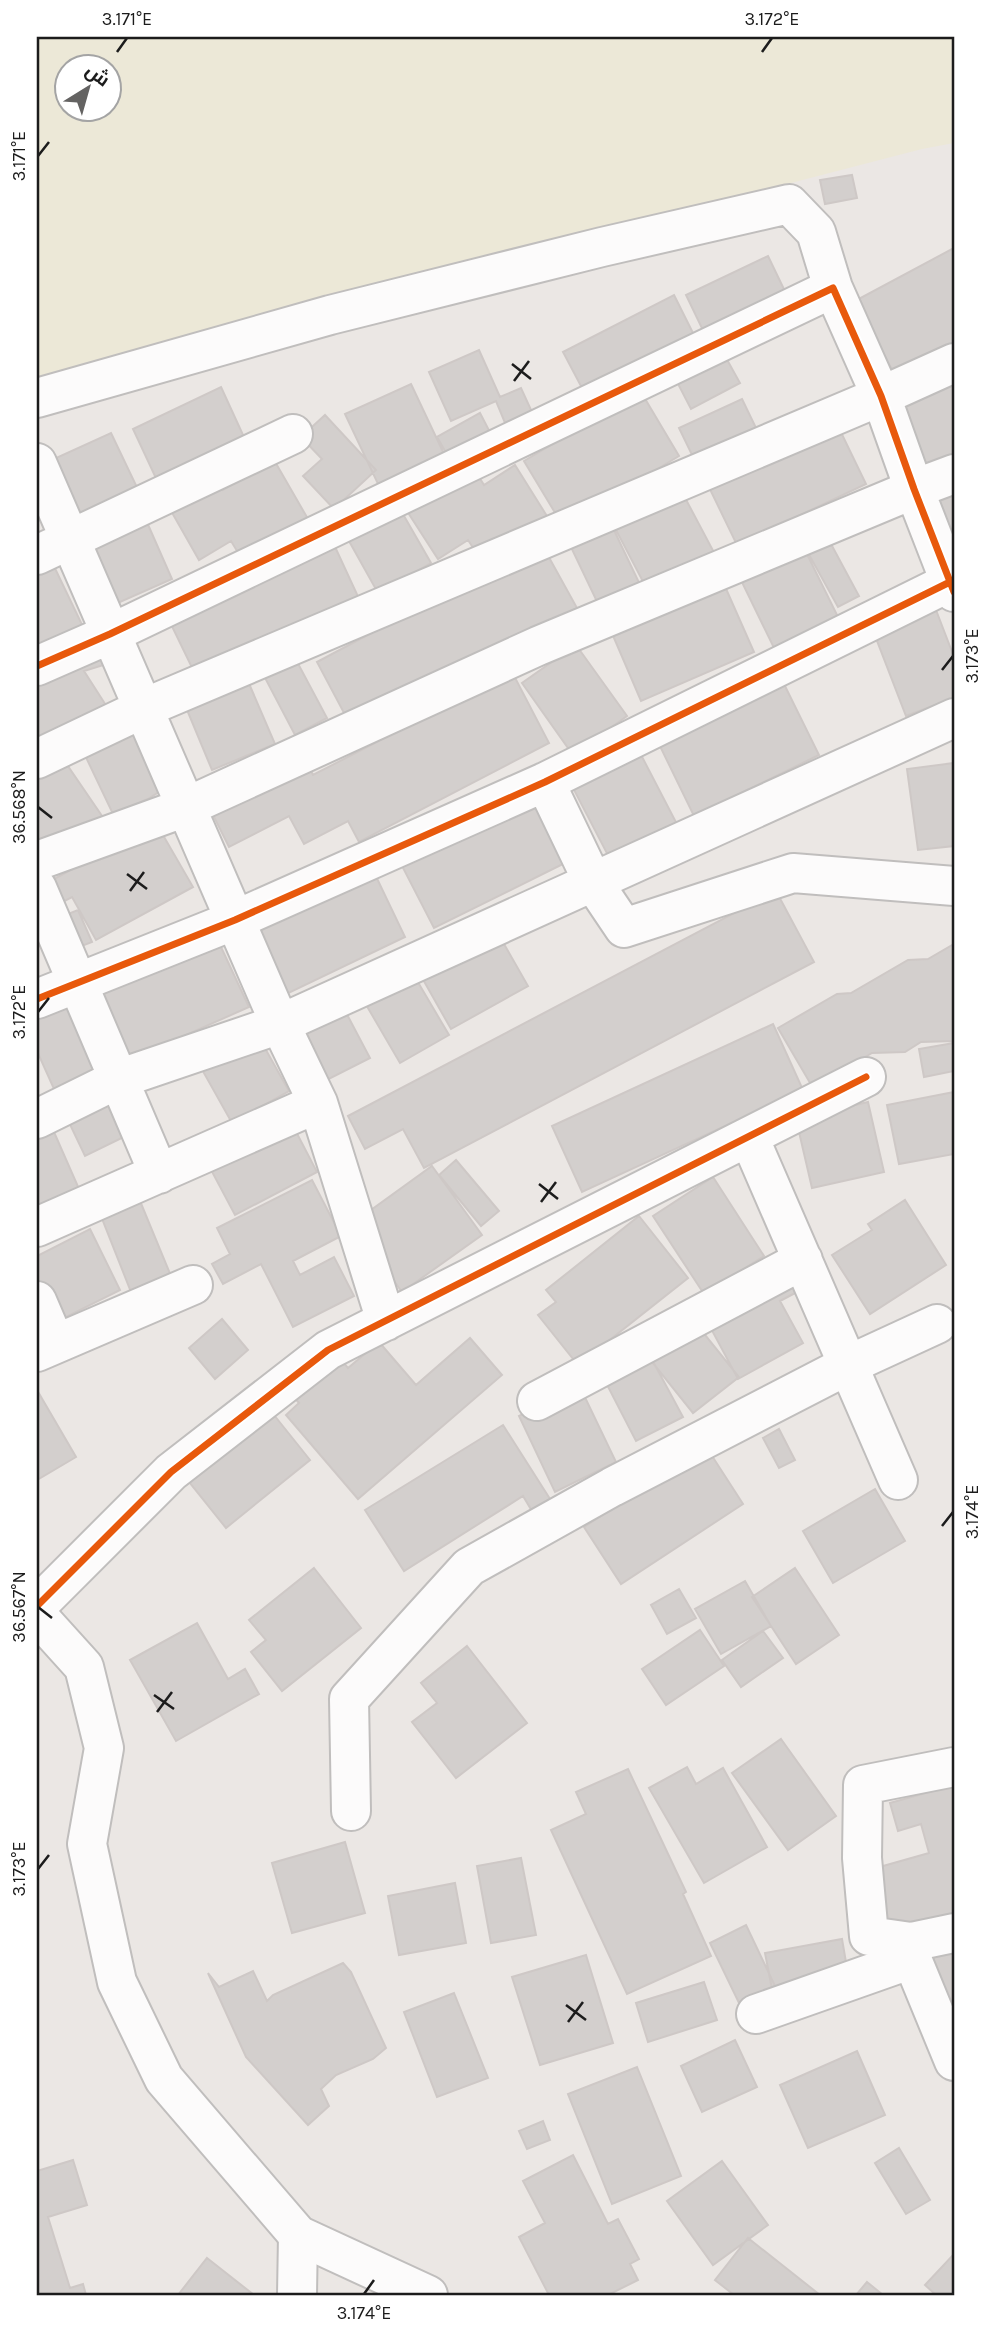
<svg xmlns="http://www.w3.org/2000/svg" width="991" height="2332" font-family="Karla,Cairo,sans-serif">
  <rect width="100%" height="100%" fill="#ebe7e4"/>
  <path fill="#ece8d7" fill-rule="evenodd" d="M37,37H954V143L922,149L37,379ZM66,66H108V108H66Z"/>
  <path fill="#d3cfcd" stroke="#cec8c6" stroke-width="2" d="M852,175L857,198L825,204L820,180Z
    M954,248V343L895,375L855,301Z
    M768,256L793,308L711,347L686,295Z
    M674,295L702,351L592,407L563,352Z
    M479,350L500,397L521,388L537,423L510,435L496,401L451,421L429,372Z
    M725,356L740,383L691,409L676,380Z
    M954,371V460L920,476L886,404Z
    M411,384L445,456L379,486L345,414Z
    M221,387L249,448L161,489L133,429Z
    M641,392L679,456L563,526L524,461Z
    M742,399L757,430L694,459L679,428Z
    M480,413L494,440L452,463L437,437Z
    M325,415L376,470L334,509L303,476L322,459L301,437Z
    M835,420L866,484L737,545L706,481Z
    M111,433L143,500L61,538L45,463Z
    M274,460L312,526L245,564L231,541L199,560L166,502L214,475L223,490Z
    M515,465L550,521L483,563L468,540L438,559L407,511L474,469L484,485Z
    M954,484V548L929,496Z
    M683,494L718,560L650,595L616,530Z
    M396,502L431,563L378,593L344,532Z
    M142,511L172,579L111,606L80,539Z
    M612,526L643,591L601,610L570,545Z
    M824,531L859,596L838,607L802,542Z
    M330,536L361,603L198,680L166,614Z
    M802,544L839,619L775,650L738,574Z
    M546,552L577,608L352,728L317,662L480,575L486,585Z
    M50,558L86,633L37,656V564Z
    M723,582L754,652L641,701L611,631Z
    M936,610L954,657V698L906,716L874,633Z
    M576,645L627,716L573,755L522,683Z
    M99,647L107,664L84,671L109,710L37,745V674Z
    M295,658L327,718L295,735L263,674Z
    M512,672L549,743L359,842L348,821L304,844L289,816L229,847L210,809L305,759L313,775Z
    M247,679L275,744L212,770L185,705Z
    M783,682L819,755L694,816L658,742Z
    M134,726L165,788L148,799L113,814L83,751Z
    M639,751L679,828L612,863L572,786Z
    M59,753L102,816L37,858V768Z
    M954,763V846L918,850L907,769Z
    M540,793L573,859L434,928L400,862Z
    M156,823L193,887L96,940L72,897L57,905L45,884Z
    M371,866L405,937L276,999L241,928Z
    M776,891L814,962L424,1168L403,1129L365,1149L348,1116Z
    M78,910L92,942L66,952L53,920Z
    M492,923L528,986L451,1029L416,967Z
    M214,932L249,1007L123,1063L92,989Z
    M954,944V1041L921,1042L905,1052L872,1053L813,1088L778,1028L837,994L851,993L908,960L928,959Z
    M409,967L449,1035L400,1063L361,996Z
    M71,994L104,1065L54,1089L37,1051V1009Z
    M342,1005L370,1058L315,1086L288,1032Z
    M773,1024L803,1090L582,1192L552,1126Z
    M257,1034L289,1091L232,1123L200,1066Z
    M954,1043V1071L924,1077L919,1049Z
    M114,1090L134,1132L85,1156L65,1114Z
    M954,1092V1154L899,1164L887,1105Z
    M868,1102L884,1172L812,1188L796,1119Z
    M50,1123L83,1198L37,1218V1129Z
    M292,1124L317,1172L235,1215L209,1166Z
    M456,1160L499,1211L481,1226L439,1175Z
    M432,1166L482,1235L402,1292L353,1223Z
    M713,1177L764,1256L704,1294L653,1216Z
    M312,1180L341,1236L293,1261L300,1275L334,1257L354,1296L293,1327L261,1264L223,1284L212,1264L230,1254L217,1228Z
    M905,1200L946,1265L870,1314L832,1255L872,1230L868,1224Z
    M140,1201L171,1276L131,1292L101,1216Z
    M639,1216L688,1278L578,1365L538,1315L556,1302L546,1290Z
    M90,1229L120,1290L58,1321L37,1279V1256Z
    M789,1279L797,1292L780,1301L803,1343L738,1379L708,1323Z
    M222,1319L248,1350L215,1379L189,1348Z
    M693,1320L739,1377L693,1413L648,1357Z
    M470,1338L502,1375L358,1499L286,1415L299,1403L286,1388L332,1348L348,1368L379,1342L416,1385Z
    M649,1354L683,1417L636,1441L603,1377Z
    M580,1387L616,1462L555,1492L519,1416Z
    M37,1390L76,1457L37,1480Z
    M266,1405L310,1460L226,1528L181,1472Z
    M503,1425L550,1499L532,1511L523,1496L404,1571L365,1510Z
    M779,1429L795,1460L779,1468L763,1438Z
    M703,1442L743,1504L621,1584L584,1527L627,1499Z
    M875,1489L905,1541L833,1583L803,1531Z
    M314,1568L361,1628L282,1691L251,1652L266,1640L249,1620Z
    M795,1568L839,1635L796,1664L752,1597Z
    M745,1581L771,1626L721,1654L695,1609Z
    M679,1589L696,1618L667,1634L651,1605Z
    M197,1623L228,1679L245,1669L259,1694L176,1741L130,1660Z
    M700,1630L724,1666L666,1705L642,1669Z
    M763,1631L783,1658L741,1687L722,1660Z
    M467,1646L527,1723L456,1778L412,1722L437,1703L421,1683Z
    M781,1739L836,1816L788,1850L732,1773Z
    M687,1767L696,1784L723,1768L767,1847L704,1883L649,1788Z
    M628,1769L686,1892L683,1894L711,1956L627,1994L551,1830L586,1814L576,1792Z
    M954,1785V1913L887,1932L869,1870L929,1853L921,1824L898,1831L890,1803Z
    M345,1842L365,1913L292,1933L272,1863Z
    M521,1858L536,1935L491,1943L477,1866Z
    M455,1883L466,1943L399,1955L388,1896Z
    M746,1925L775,1986L739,2003L710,1943Z
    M842,1939L848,1974L772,1989L765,1953Z
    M954,1941V2046L922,1943Z
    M586,1955L613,2043L540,2065L512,1977Z
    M343,1963L351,1972L386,2048L373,2059L336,2075L321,2089L329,2106L308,2125L246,2057L208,1973L219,1987L253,1971L267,2001L273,1995Z
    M704,1982L717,2020L648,2042L636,2003Z
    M454,1993L488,2078L437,2097L404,2012Z
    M735,2040L757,2087L702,2112L681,2066Z
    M857,2051L885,2115L808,2148L780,2085Z
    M637,2067L681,2176L612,2204L568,2094Z
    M543,2121L550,2140L527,2149L519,2131Z
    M899,2148L930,2200L906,2214L875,2163Z
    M573,2155L608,2224L618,2219L639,2259L630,2264L638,2280L608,2295H549L519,2237L545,2223L523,2181Z
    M73,2160L87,2205L48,2217L70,2288L83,2284L86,2295H37V2171Z
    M722,2161L768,2225L713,2265L667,2201Z
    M748,2238L820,2295H734L715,2280Z
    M954,2254V2295H936L925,2285Z
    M207,2258L254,2295H178Z
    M867,2282L883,2295H856Z"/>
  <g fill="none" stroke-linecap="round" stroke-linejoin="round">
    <defs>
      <path id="minor" d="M37,398L330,315L602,247L789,204L816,232L833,288
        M37,463L280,1024L318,1103L386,1321
        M37,555L293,434
        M37,666L110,634L833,288L881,396L914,489L954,592
        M37,759L144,708L881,396L954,363
        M545,782L593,882L624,928L793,873L954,886
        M37,861L186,807L538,646L914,489L954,474
        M37,888L159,1174
        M37,999L235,920L545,782L954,580
        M37,1119L118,1079L280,1024L954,718
        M749,1137L898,1480
        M37,1227L318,1103
        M37,1301L55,1343
        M37,1352L193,1285
        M537,1401L803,1260
        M37,1606L171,1472L328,1350L866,1077
        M954,1767L863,1785L862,1858L869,1936L911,1942L912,1959L954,2061
        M351,1811L349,1699L469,1567L612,1487L848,1365L937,1324
        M911,1942L954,1933
        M756,2014L912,1959
        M297,2295L298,2235"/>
      <path id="tertiary" d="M37,1615L84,1667L104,1748L87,1844L117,1982L164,2079L298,2235L428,2295"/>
    </defs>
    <use href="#minor" stroke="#c0bebd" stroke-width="42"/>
    <use href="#tertiary" stroke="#c0bebd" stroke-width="42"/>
    <use href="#minor" stroke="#fcfbfb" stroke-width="38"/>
    <use href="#tertiary" stroke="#fcfbfb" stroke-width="38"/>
    <defs>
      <path id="cycleway" d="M37,666L110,634L833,288L881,396L914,489L954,592
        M37,999L235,920L545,782L954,580
        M37,1606L171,1472L328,1350L866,1077"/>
    </defs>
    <use href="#cycleway" stroke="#fff" stroke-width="11"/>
    <use href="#cycleway" stroke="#e8590c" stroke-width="7"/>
  </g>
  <path fill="none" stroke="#1c1c1c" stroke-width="2.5" d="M117,52L127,38M762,52L772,38M38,156L49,142M512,364L531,379M514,381L529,361M942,670L953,656M38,807L52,818M127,874L147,889M130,891L144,872M38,1012L49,998M539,1184L558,1199M541,1202L556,1182M942,1526L953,1512M38,1607L52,1618M154,1695L174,1709M157,1712L172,1692M38,1869L49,1855M566,2005L586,2020M568,2022L583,2002M364,2294L374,2280"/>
  <rect width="991" height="2332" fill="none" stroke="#ffffff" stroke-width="77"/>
  <g transform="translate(88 88) rotate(37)"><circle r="33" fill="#ffffff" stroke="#a4a4a4" stroke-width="2"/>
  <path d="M0-5L12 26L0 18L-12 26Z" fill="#646362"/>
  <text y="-10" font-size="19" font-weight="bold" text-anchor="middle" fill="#1c1c1c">ش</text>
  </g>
  <rect x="38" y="38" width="915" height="2256" fill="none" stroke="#1c1c1c" stroke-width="2.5"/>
  <g font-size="18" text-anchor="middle" fill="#1c1c1c">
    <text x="127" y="25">3.171°E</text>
    <text x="772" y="25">3.172°E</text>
    <text transform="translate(19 156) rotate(-90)" y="6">3.171°E</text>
    <text transform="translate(972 656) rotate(-90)" y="6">3.173°E</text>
    <text transform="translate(19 807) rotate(-90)" y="6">36.568°N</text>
    <text transform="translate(19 1012) rotate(-90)" y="6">3.172°E</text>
    <text transform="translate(972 1512) rotate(-90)" y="6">3.174°E</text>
    <text transform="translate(19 1607) rotate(-90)" y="6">36.567°N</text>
    <text transform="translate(19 1869) rotate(-90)" y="6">3.173°E</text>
    <text x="364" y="2319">3.174°E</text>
  </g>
</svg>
